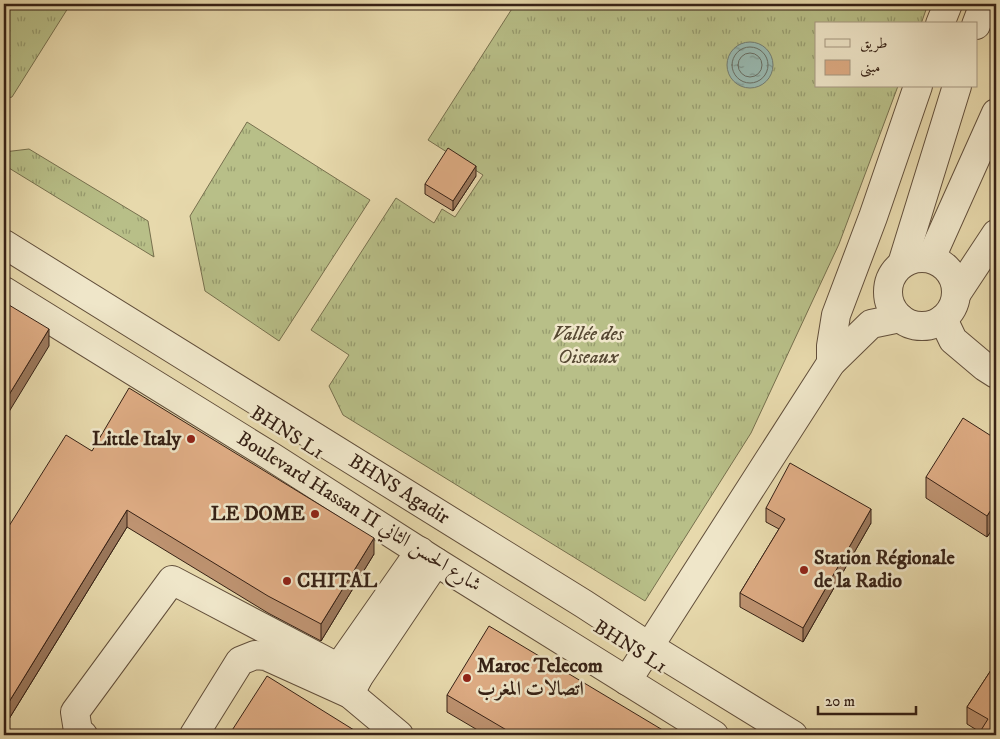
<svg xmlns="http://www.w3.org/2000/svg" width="1000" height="739" font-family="'IM FELL DW Pica',Amiri,serif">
  <defs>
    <pattern id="grass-tufts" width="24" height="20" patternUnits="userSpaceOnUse" patternTransform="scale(1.25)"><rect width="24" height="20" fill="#b8bf88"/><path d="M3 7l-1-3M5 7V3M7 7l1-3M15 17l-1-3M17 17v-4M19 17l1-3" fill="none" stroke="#969b6e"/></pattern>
    <pattern id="water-ripples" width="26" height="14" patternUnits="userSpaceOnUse" patternTransform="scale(1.25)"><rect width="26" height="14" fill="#98b9b1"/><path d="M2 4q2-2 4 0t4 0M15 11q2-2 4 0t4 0" fill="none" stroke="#7d968f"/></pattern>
  </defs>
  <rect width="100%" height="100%" fill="#e7d9ac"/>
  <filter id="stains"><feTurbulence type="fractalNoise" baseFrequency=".004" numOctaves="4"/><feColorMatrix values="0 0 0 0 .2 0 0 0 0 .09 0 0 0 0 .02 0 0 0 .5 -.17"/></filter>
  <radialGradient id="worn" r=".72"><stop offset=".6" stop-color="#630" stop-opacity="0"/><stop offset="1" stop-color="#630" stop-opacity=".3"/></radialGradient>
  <path fill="url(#grass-tufts)" stroke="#77704e" d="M4,4H61L68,8L12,97L4,99Z
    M515,4H928L921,24H816V86H898L839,244L751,433L645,601L343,415L329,386L349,355L311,330L396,198L434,223L442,209L455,217L483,175L428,140Z
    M247,122L370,200L279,341L205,291L190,216Z
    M29,149L148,221L154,257L4,165V152Z"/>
  <path fill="url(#water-ripples)" stroke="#717c73" d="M727 65a23 23 0 1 1 46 0a23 23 0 1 1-46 0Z"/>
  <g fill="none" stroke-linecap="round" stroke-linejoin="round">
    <path stroke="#676d63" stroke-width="1" d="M732 65a18 18 0 1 1 36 0a18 18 0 1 1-36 0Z
      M738 65a12 12 0 1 1 24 0a12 12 0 1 1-24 0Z"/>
    <defs>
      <g id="minor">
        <path d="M940,24L948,4"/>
        <path d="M976,25L984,4"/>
        <path id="s1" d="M4,244L584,604L650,647L793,735"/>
        <circle cx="922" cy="292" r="34"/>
        <path d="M931,258L996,113"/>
        <path d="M902,264L957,86"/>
        <path d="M4,291L272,457L436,562L714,735"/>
        <path d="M957,293L996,234"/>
        <path d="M943,319L953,340L985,367L996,374"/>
        <path d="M831,363V346L836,315L873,217L918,86"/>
        <path d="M329,681L420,551"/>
        <path d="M627,681L831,363L871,324L900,318"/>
        <path d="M350,694L358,678L436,562"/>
        <path d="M83,735L78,731L75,712L172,580L358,678"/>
        <path d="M194,735L240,661L255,655L266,656L350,694L399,735"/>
      </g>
    </defs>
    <use href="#minor" stroke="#624f3b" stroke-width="30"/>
    <use href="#minor" stroke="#efe6c9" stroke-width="28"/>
  </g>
  <path fill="#be9371" stroke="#362115" d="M476,176L453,211L425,194V184Z
    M996,439V524L987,537L926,498V477Z
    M92,451L374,554L321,641L268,613L127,527L4,727V534Z
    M766,508L871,523L803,642L740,607V593L779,529L766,522Z
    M993,667L996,735L980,732L967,724V707Z
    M447,695L671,735H486L447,712Z"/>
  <path fill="#9b785c" stroke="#362115" d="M476,166V176L453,211V201Z
    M49,329V346L4,420V403Z
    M996,502V524L987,537V516Z
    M871,509V523L803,642V628Z
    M127,510V527L4,727V710Z
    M374,538V554L321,641V624Z"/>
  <path fill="#ddab83" stroke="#362115" d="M448,148L476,166L453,201L425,184Z
    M4,302L49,329L4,403Z
    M129,388L374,538L321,624L268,596L127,510L4,710V534L66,435L92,451Z
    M963,418L996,439V502L987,516L926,477Z
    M790,463L871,509L803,628L740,593L785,519L766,508Z
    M489,626L671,735H515L447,695Z
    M993,667L996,669V735H978L988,719L967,707Z
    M267,676L362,735H229Z"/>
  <g fill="#8f2418" stroke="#efe6c9" stroke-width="2">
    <circle cx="191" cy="439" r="5"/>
    <circle cx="315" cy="514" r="5"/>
    <circle cx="804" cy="570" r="5"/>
    <circle cx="287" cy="581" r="5"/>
    <circle cx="467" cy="678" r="5"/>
  </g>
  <g text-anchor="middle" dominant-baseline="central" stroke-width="5" stroke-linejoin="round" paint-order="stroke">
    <g font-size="20" font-style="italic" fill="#564832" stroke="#efe6c9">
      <text x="588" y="334">Vallée des<tspan x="588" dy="23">Oiseaux</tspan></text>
    </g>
    <g font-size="20" fill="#362115" stroke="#efe6c9">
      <text transform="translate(287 433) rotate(32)">BHNS L1</text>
      <text stroke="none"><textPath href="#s1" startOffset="465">BHNS Agadir</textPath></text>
      <text transform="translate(359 512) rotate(32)">Boulevard Hassan II شارع الحسن الثاني</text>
      <text transform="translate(630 647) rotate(32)">BHNS L1</text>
    </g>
    <g font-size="20" font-weight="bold" fill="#362115" stroke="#efe6c9" text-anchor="start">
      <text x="181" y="439" text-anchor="end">Little Italy</text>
      <text x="305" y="514" text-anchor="end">LE DOME</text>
      <text x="814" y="558">Station Régionale<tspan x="814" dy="23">de la Radio</tspan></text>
      <text x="297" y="581">CHITAL</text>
      <text x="477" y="666">Maroc Telecom<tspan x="477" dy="23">اتصالات المغرب</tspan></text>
    </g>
  </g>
  <rect width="1000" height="739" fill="none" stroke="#e7d9ac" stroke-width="20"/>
  <rect x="5" y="5" width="990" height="729" fill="none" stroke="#362115" stroke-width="2.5"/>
  <rect x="10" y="10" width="980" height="719" fill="none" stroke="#362115"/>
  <rect x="815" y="22" width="162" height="65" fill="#efe6c9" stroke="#a59781"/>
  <rect x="825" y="39" width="25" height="8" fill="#efe6c9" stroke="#a59781"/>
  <text x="860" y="48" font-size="15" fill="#362115">طريق</text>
  <rect x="825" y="60" width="25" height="15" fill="#ddab83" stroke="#a59781"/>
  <text x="860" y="72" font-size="15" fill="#362115">مبنى</text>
  <path d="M818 706v8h98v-8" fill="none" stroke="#362115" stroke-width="2.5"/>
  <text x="825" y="706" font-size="15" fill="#362115" stroke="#efe6c9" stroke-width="4" paint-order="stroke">20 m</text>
  <rect width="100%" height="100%" filter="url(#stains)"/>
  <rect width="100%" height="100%" fill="url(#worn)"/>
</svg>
